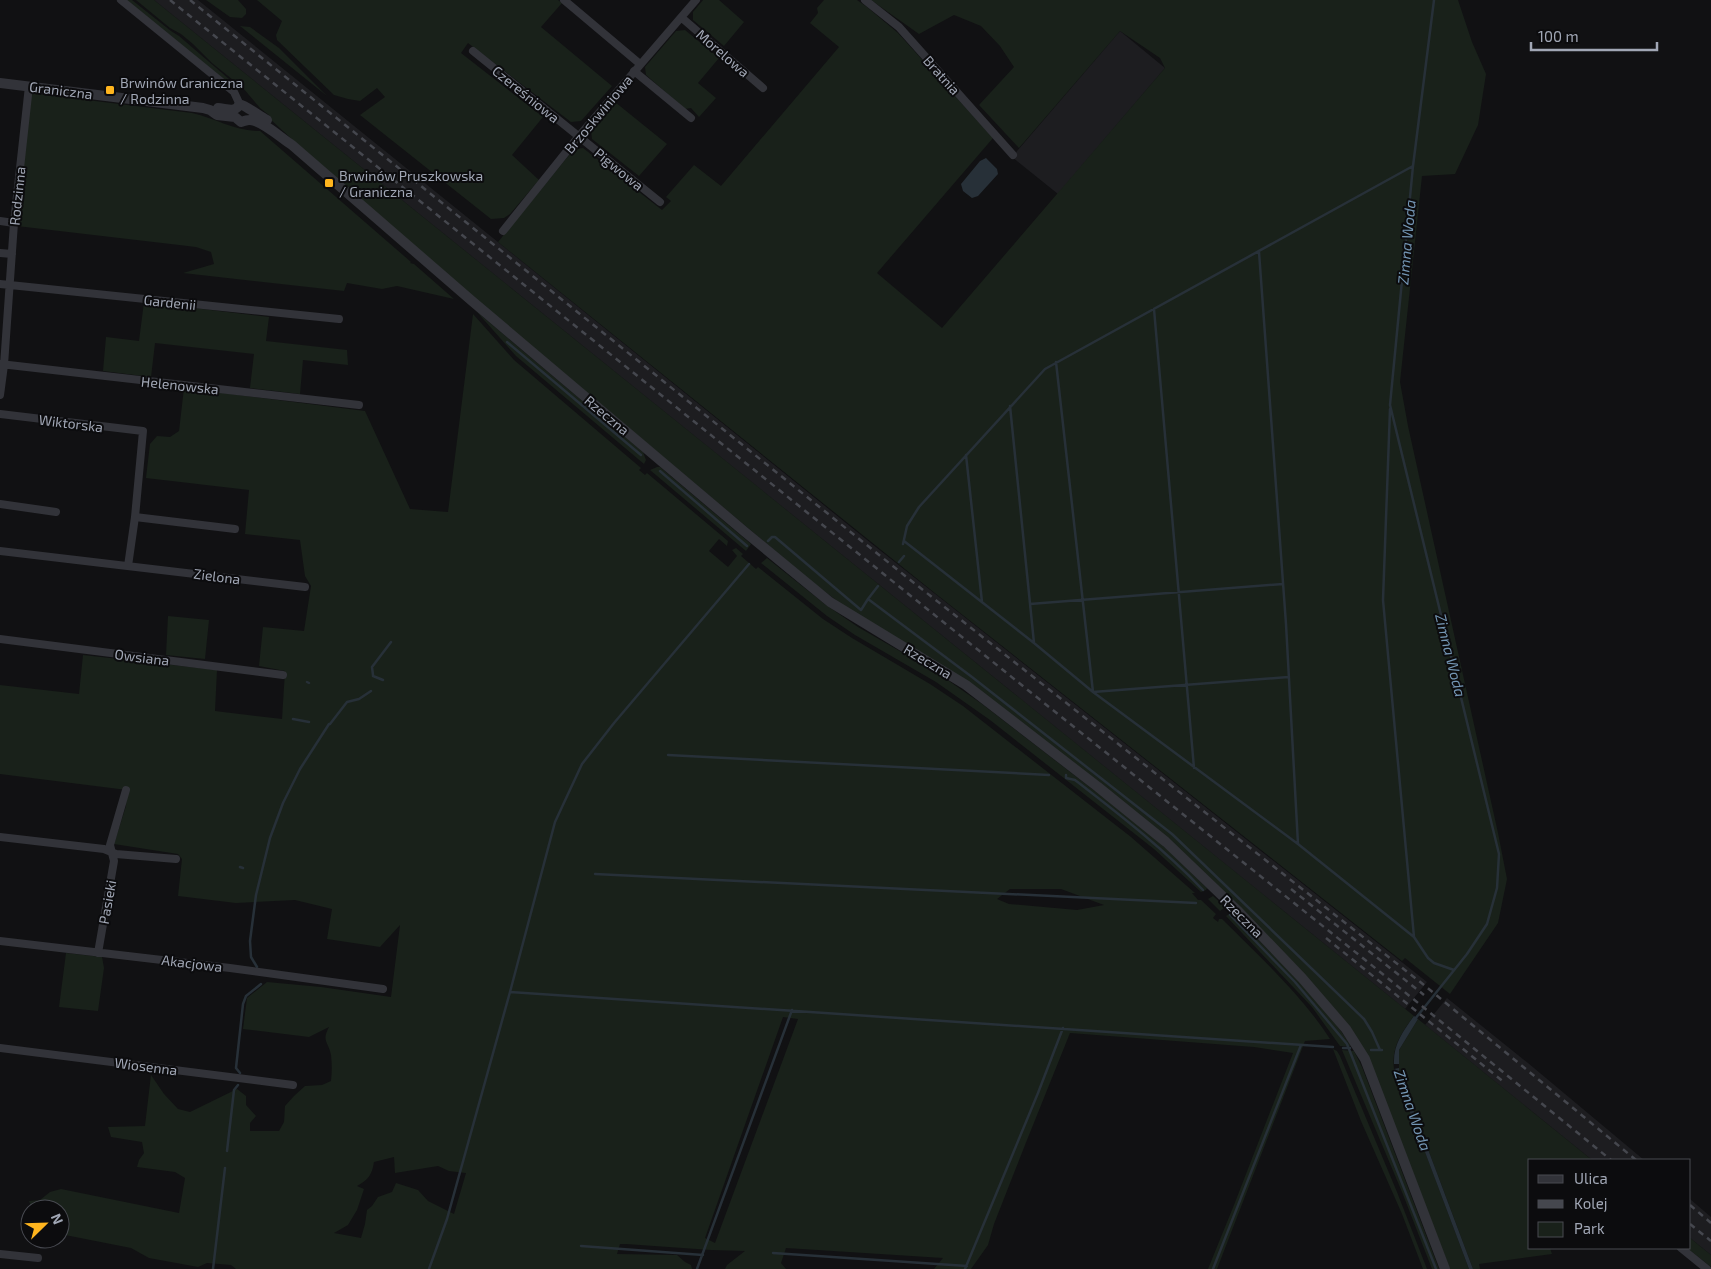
<svg xmlns="http://www.w3.org/2000/svg" width="1711" height="1269" font-family="'Exo 2',sans-serif">
  <rect width="100%" height="100%" fill="#111113"/>
  <path fill="#1d1d20" d="M154,0H198L872,544L1427,982L1405,1009Z
    M1120,31L1165,68L1058,194L1012,157Z
    M1447,998L1528,1063L1644,1160H1592L1425,1025Z
    M1690,1199L1711,1217V1255L1690,1238Z"/>
  <path fill="#19211a" fill-rule="evenodd" d="M126,0H132L171,31L179,36L236,85L238,88L237,90Z
    M136,0H154L1414,1016C1402,1032 1391,1047 1394,1069L1469,1269H1450L1370,1062L1300,969L1069,759L847,608L817,586L486,308L295,142L269,118L270,116L260,108L243,88L212,63L193,44L181,34L170,28Z
    M206,0H238L246,9V14L242,18L230,17Z
    M257,0H558L562,3L541,27L612,86L581,121L571,122L468,43L461,53L543,117L512,155L539,180L510,214L504,218L491,219L360,115L385,97L377,88L360,101L348,99L334,95L277,40L276,35L282,21Z
    M703,0H719L744,22L724,46L693,20V12Z
    M824,0H857L867,7L898,33L993,138L877,273L942,328L1165,68L1160,58L1120,31L1019,148L979,105L1014,67L1000,46L981,26L954,15L919,34L871,0H1458L1472,42L1486,74L1478,125L1455,174L1422,176L1400,382L1408,426L1498,833L1507,879L1498,923L1450,994L1405,958L1402,961L936,594L498,242L574,149L583,148L662,210L671,201L666,197L694,165L721,186L839,47L810,23L818,13L817,8Z
    M240,26L250,27L279,48L327,96Z
    M685,30L719,58L698,83L716,98L699,117L691,108L685,109L646,75L645,67L676,31Z
    M30,93L192,113C217,119 235,131 260,131L411,262L410,263L414,264L454,299L397,286L382,289L347,283L344,291L183,273L214,264L211,252L196,247L17,226Z
    M615,102L667,144L639,176L592,139L591,130Z
    M144,302L269,317L266,341L347,350L348,365L303,360L300,394L250,388L254,354L155,343L151,377L103,371L106,337L139,341Z
    M477,312L643,452L646,460L644,464L516,356Z
    M473,314L514,360L641,468L639,470L645,475L647,473L728,541L727,546L719,539L709,551L728,567L737,556L732,550L736,548L743,554L741,556L756,569L758,567L823,619L852,638L930,684L963,706L1131,837L1195,893H1192L1198,900H1201L1216,914L1213,918L1218,922L1219,919H1222C1260,957 1301,994 1330,1039L1305,1041L1217,1269H1208L1234,1205L1293,1053L1254,1047L1070,1033L1025,1145L994,1224L988,1245L971,1269H934L943,1258L786,1248L781,1263L786,1269H725L727,1265L745,1251L711,1250L626,1244H620L617,1254L677,1255L685,1262L691,1265L692,1269H236L231,1265L207,1263L198,1267L149,1258L131,1248L60,1234V1209H32L29,1201L40,1200L50,1192L61,1189L179,1213L185,1178L175,1172L137,1167L139,1160L144,1153L142,1142L111,1137L108,1127L145,1126L151,1075L164,1094L178,1109L190,1112L237,1089L246,1096V1105L256,1116L250,1123V1131H279L284,1122L285,1106L294,1096L305,1086L322,1085L331,1081C332,1072 332,1064 331,1055C329,1042 321,1042 329,1027L309,1037L243,1029L247,998L267,982L321,987L391,997L400,925L380,947L327,939L332,909L295,900L236,903L178,896L182,859L178,854L114,844L126,806L127,790L0,774V685L79,694L83,655L217,670L215,711L282,719L285,671L259,666L263,627L304,631L311,586L305,576L300,540L245,534L249,490L146,478L150,444L157,436L170,437L179,431L184,388L365,411L410,509L448,512ZM1010,889H1061L1104,905L1077,910L1009,904L997,899ZM783,1017L798,1019L715,1243L705,1238ZM394,1157L395,1173L438,1166L449,1171L466,1173L454,1214L428,1201L418,1190L396,1183L392,1192L378,1197L372,1206L367,1210L365,1224L361,1238L334,1233L348,1225L357,1210L364,1189L357,1186C368,1180 372,1175 374,1162Z
    M657,467H660L751,544L746,551L650,470Z
    M767,558L826,605L858,627L936,672L982,704L1139,825L1168,850L1207,888L1206,890L1201,892L1154,849L990,720L936,682L855,635L827,616L761,563Z
    M168,616L209,620L205,659L166,655Z
    M1213,896L1224,906V908L1220,911L1208,899Z
    M1231,913C1271,953 1320,997 1351,1046H1340L1312,1007L1226,916Z
    M66,953L102,957L104,968L98,1011L59,1007Z
    M1418,1019L1592,1160H1530V1248H1550L1552,1254L1479,1264L1480,1269H1473L1399,1072V1050Z
    M1333,1049L1337,1051L1340,1056L1397,1192L1427,1269H1423L1402,1214L1361,1121Z
    M1342,1050L1354,1051L1362,1067L1439,1269H1432L1402,1192Z
    M1690,1238L1711,1255V1267L1687,1248H1690Z"/>
  <path fill="#273038" d="M986,158L997,169L998,174L978,196L972,198L963,191L961,184L980,161Z
    M1414,1016L1418,1019L1399,1050V1064H1394C1393,1045 1403,1031 1414,1016Z
    M1399,1068V1072L1473,1269H1469L1402,1091L1394,1069Z"/>
  <g fill="none" stroke-linecap="round" stroke-linejoin="round">
    <path stroke="#273038" stroke-width="2.5" d="M1259,252L1286,624L1298,844
      M1154,309L1194,768
      M507,342L641,455
      M1056,362L1093,692L1288,677
      M1010,406L1034,643
      M1390,409L1383,600L1414,937L1428,958L1434,963L1454,970
      M966,455L982,602
      M660,471L747,546
      M768,541L772,537H775L861,610L868,599L972,677L1172,834L1364,1019L1372,1032L1380,1050
      M904,541L1034,643L1093,692L1298,844L1414,937
      M903,544L907,526L919,507L1045,369L1413,166
      M899,562L904,556
      M868,599L878,586
      M1030,604L1283,584
      M373,675L372,667L391,642
      M373,676L383,680
      M307,682L309,683
      M293,719L309,722
      M330,724L347,702L359,699L371,691
      M668,755L1049,775
      M1066,775V778L1075,780C1120,815 1164,849 1203,890
      M240,867L243,868
      M595,874L1196,903
      M1230,915L1295,982L1347,1044L1436,1269
      M257,967L251,957L250,941L256,895L270,838L283,803L300,769L329,724
      M510,992L1333,1047
      M1415,1019L1467,954L1487,924L1497,888L1499,854L1390,405L1413,166L1434,0
      M1343,1048H1350
      M1371,1050H1382
      M240,1073L236,1068L243,1004L246,996L261,984
      M227,1151L234,1090L238,1085
      M581,1246L703,1255
      M773,1253L967,1266
      M213,1269L225,1168
      M429,1269L447,1219L510,992L555,822L582,764L614,723L749,564
      M697,1269L792,1010
      M965,1269L1038,1093L1063,1028
      M1213,1269L1301,1045"/>
    <path stroke="#323339" stroke-width="8" d="M121,0L234,92L240,105
      M564,0L640,64
      M865,0L899,27L1013,155
      M682,18L763,88
      M473,51L660,202
      M634,71L691,118
      M0,221L14,223
      M503,231L579,136L696,0
      M0,253L12,254
      M0,284L339,319
      M0,364L359,405
      M0,395L4,365L14,223L29,86
      M0,414L143,431L135,517
      M0,504L56,512
      M0,551L305,587
      M128,566L135,517L235,529
      M0,639L283,675
      M0,837L104,849L116,854L176,859
      M0,941L230,968L383,989
      M98,953L114,861L110,845L126,790
      M0,1048L293,1085
      M1681,1248L1707,1269
      M0,1254L38,1258"/>
    <path stroke="#323339" stroke-width="10" d="M0,83L203,108L210,110L217,115L235,117L241,122C244,121 247,120 249,120C261,119 282,139 292,145L472,301L745,532L830,602L966,685L1098,787L1166,842L1237,910L1302,978L1346,1029L1365,1059L1445,1269
      M218,108C223,108 231,111 235,109C240,107 236,105 242,105C244,105 263,118 267,120"/>
    <path stroke="#45474e" stroke-width="2.5" stroke-dasharray="6 5" stroke-linecap="butt" d="M170,0L1044,703L1369,963L1611,1160
      M190,0L904,575L1424,985L1636,1160
      M1291,889L1424,995
      M1326,938L1505,1083
      M1690,1205L1711,1223
      M1690,1224L1711,1241"/>
  </g>
  <g fill="#ffb51e" stroke="#0c0c0e" stroke-width="2">
    <rect x="105" y="85" width="10" height="10" rx="2.5"/>
    <rect x="324" y="178" width="10" height="10" rx="2.5"/>
  </g>
  <g text-anchor="middle" dominant-baseline="central" stroke-width="4" stroke-linejoin="round" paint-order="stroke">
    <g font-size="14" fill="#a1a7b5" stroke="#0c0c0e">
      <text transform="translate(723 53) rotate(41)">Morelowa</text>
      <text transform="translate(942 75) rotate(48)">Bratnia</text>
      <text transform="translate(61 90) rotate(7)">Graniczna</text>
      <text transform="translate(526 94) rotate(39)">Czereśniowa</text>
      <text transform="translate(598 114) rotate(-50)">Brzoskwiniowa</text>
      <text transform="translate(619 169) rotate(39)">Pigwowa</text>
      <text transform="translate(17 196) rotate(-84)">Rodzinna</text>
      <text transform="translate(170 302) rotate(6)">Gardenii</text>
      <text transform="translate(180 385) rotate(6)">Helenowska</text>
      <text transform="translate(607 415) rotate(40)">Rzeczna</text>
      <text transform="translate(71 423) rotate(7)">Wiktorska</text>
      <text transform="translate(217 576) rotate(7)">Zielona</text>
      <text transform="translate(142 657) rotate(7)">Owsiana</text>
      <text transform="translate(928 661) rotate(31)">Rzeczna</text>
      <text transform="translate(107 902) rotate(-80)">Pasieki</text>
      <text transform="translate(1242 916) rotate(45)">Rzeczna</text>
      <text transform="translate(192 963) rotate(7)">Akacjowa</text>
      <text transform="translate(146 1066) rotate(7)">Wiosenna</text>
    </g>
    <g font-size="14" fill="#a1a7b5" stroke="#0c0c0e" text-anchor="start">
      <text x="120" y="82">Brwinów Graniczna<tspan x="120" dy="16">/ Rodzinna</tspan></text>
      <text x="339" y="175">Brwinów Pruszkowska<tspan x="339" dy="16">/ Graniczna</tspan></text>
    </g>
    <g font-size="15" font-style="italic" fill="#7496b4" stroke="#0c0c0e">
      <text transform="translate(1406 242) rotate(-85)">Zimna Woda</text>
      <text transform="translate(1451 655) rotate(76)">Zimna Woda</text>
      <text transform="translate(1413 1110) rotate(71)">Zimna Woda</text>
    </g>
  </g>
  <rect x="1528" y="1159" width="162" height="90" fill="#0c0c0e" stroke="#484a51"/>
  <rect x="1538" y="1175" width="25" height="8" fill="#323339" stroke="#484a51"/>
  <text x="1574" y="1184" font-size="15" fill="#a1a7b5">Ulica</text>
  <rect x="1538" y="1200" width="25" height="8" fill="#45474e" stroke="#484a51"/>
  <text x="1574" y="1209" font-size="15" fill="#a1a7b5">Kolej</text>
  <rect x="1538" y="1222" width="25" height="15" fill="#19211a" stroke="#484a51"/>
  <text x="1574" y="1234" font-size="15" fill="#a1a7b5">Park</text>
  <g transform="translate(45 1224) rotate(67)"><circle r="24" fill="#0c0c0e" stroke="#484a51"/>
  <path d="M0-4L9 19L0 12L-9 19Z" fill="#ffb51e"/>
  <text y="-8" font-size="14" font-weight="bold" text-anchor="middle" fill="#a1a7b5">N</text>
  </g>
  <path d="M1531 42v8h126v-8" fill="none" stroke="#a1a7b5" stroke-width="2.5"/>
  <text x="1538" y="42" font-size="15" fill="#a1a7b5" stroke="#0c0c0e" stroke-width="4" paint-order="stroke">100 m</text>
</svg>
